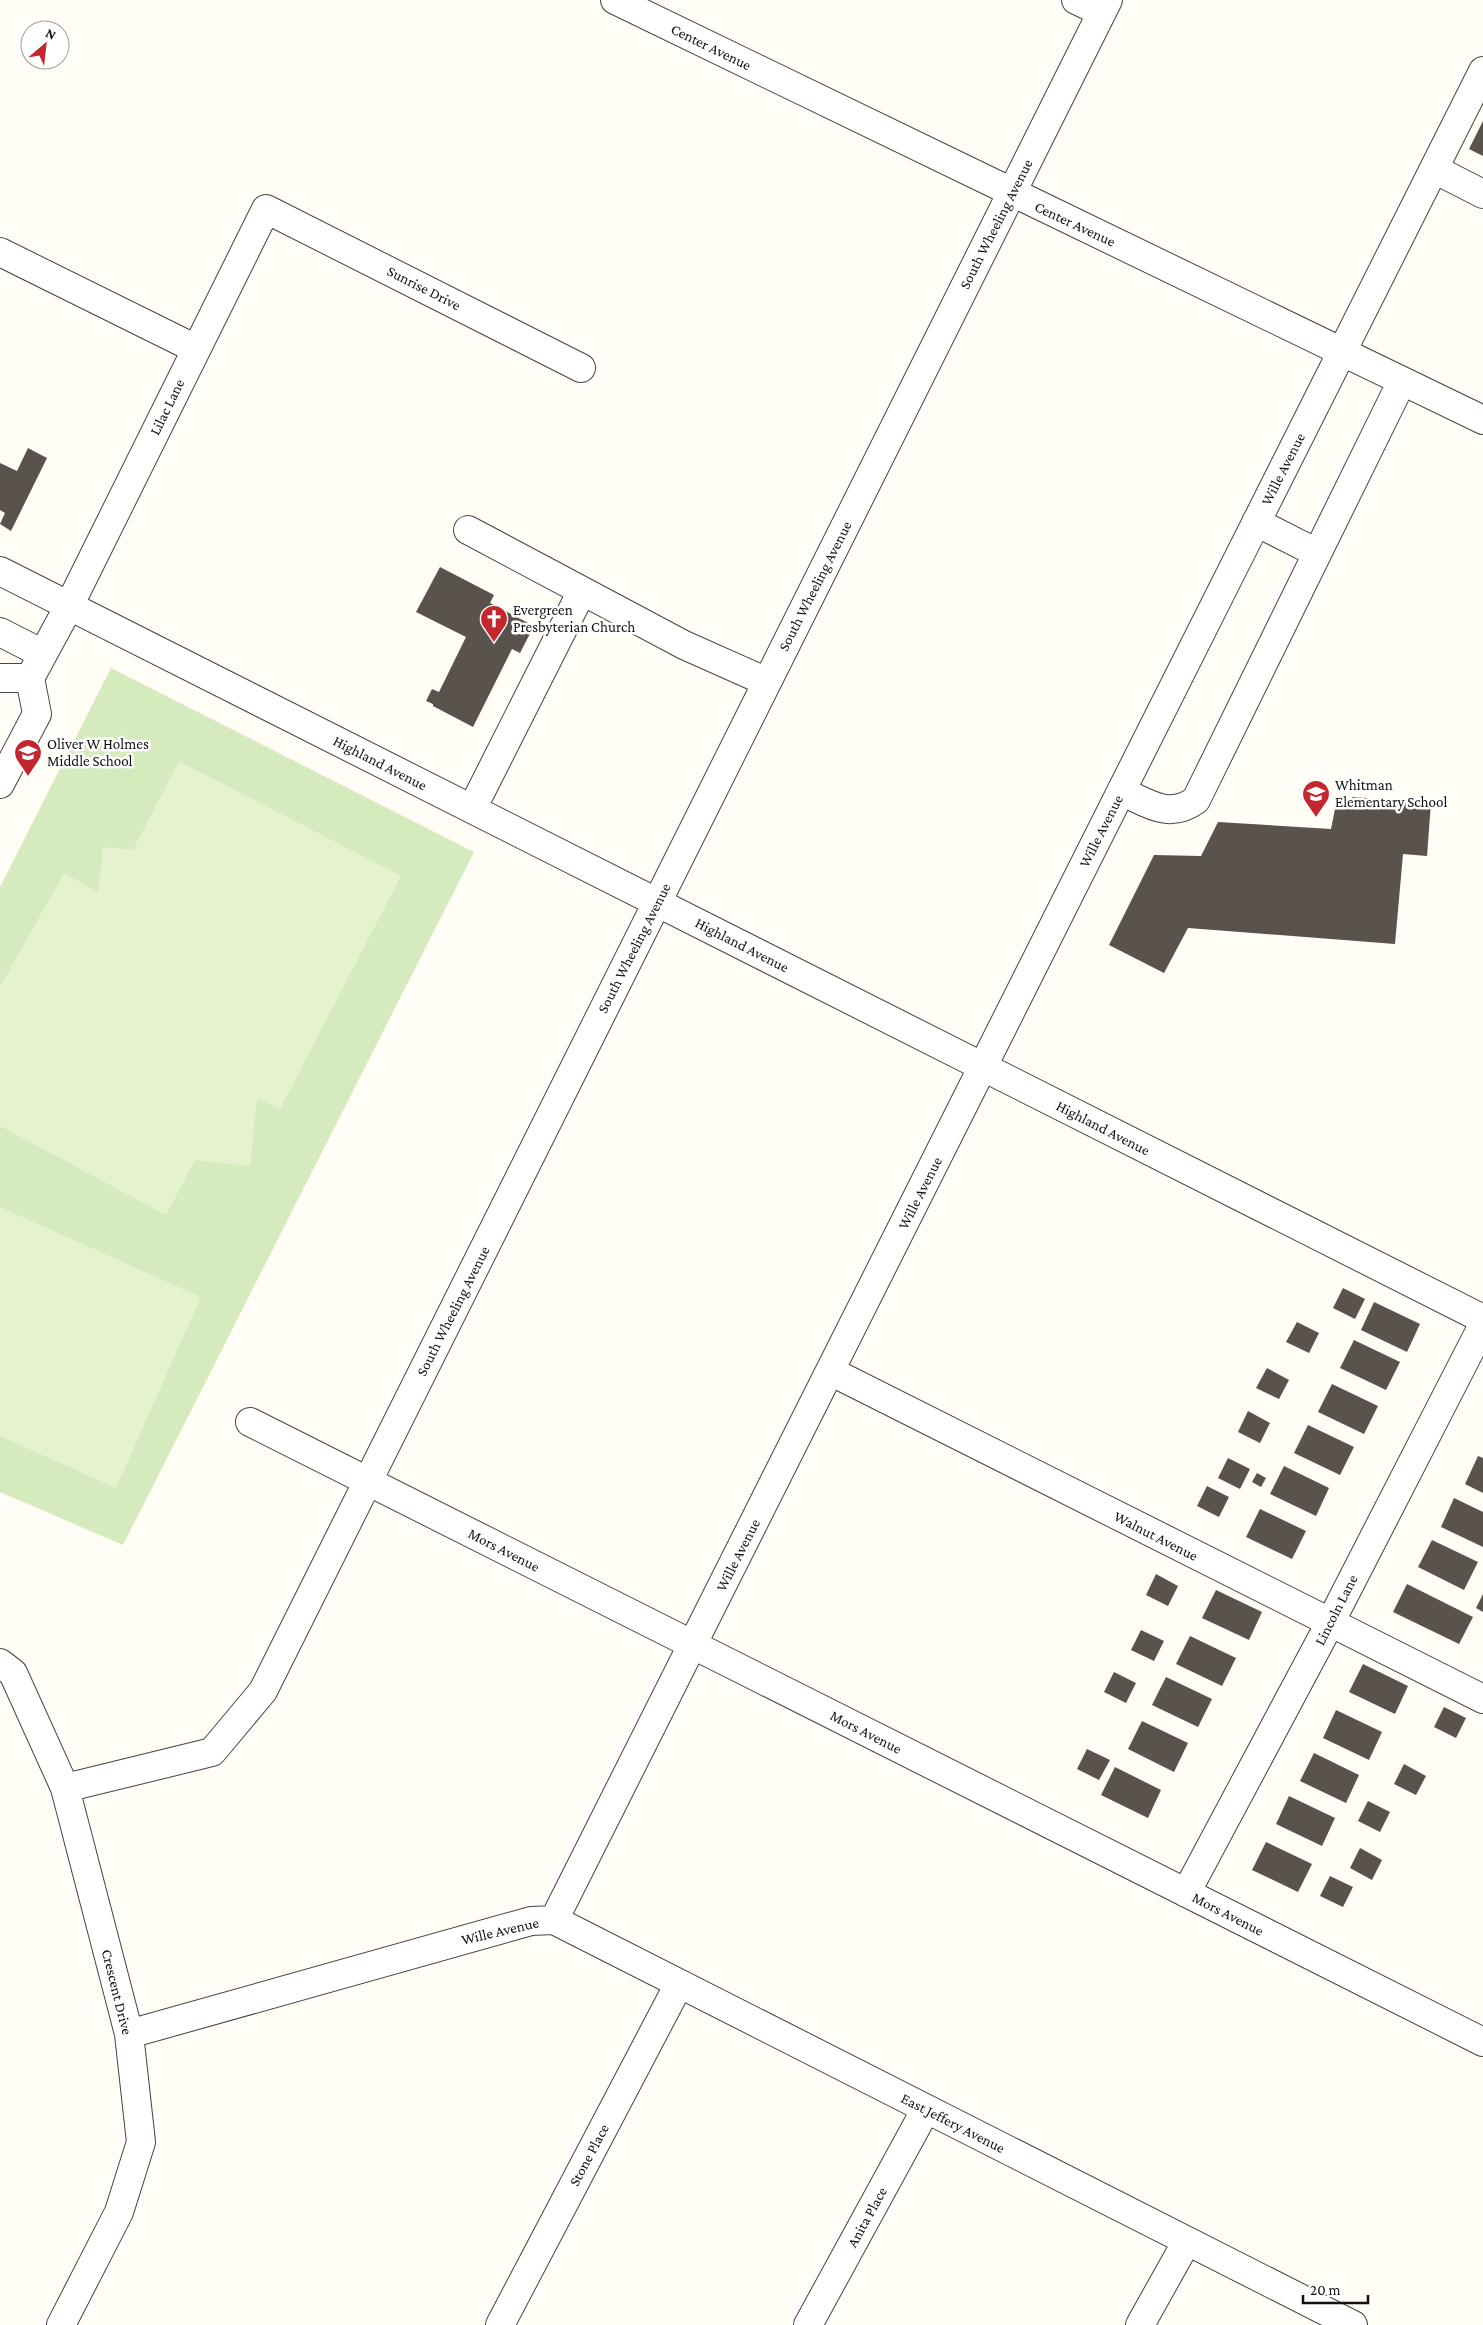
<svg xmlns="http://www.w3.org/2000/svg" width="1483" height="2325" font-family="'Crimson Pro',serif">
  <rect width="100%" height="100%" fill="#fffdf5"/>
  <path fill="#d5ebbd" d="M111,668L474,852L123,1545L0,1492V887Z"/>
  <path fill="#e6f2cf" d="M179,761L401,876L280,1109L257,1098L250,1166L195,1160L166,1215L0,1126V987L64,873L98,892L103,847L133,850Z
    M0,1207L201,1297L116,1488L0,1436Z"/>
  <path fill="#5a524d" d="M1483,121V156L1469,149Z
    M28,448L47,458L11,531L0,524L5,513L0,510V463L17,471Z
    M440,567L494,595L490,603L534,626L520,653L512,649L473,727L433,706V704L426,701L432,689L439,692L466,637L416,612Z
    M1352,797L1431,802L1427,856L1403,854L1395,944L1188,928L1164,973L1109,945L1154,855L1201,856L1218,822L1331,829L1335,809L1352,808Z
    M1343,1288L1365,1299L1355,1319L1333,1308Z
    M1374,1302L1420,1324L1407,1352L1361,1330Z
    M1297,1322L1319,1333L1309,1353L1286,1342Z
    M1354,1340L1400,1362L1386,1390L1340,1368Z
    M1267,1368L1289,1380L1279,1399L1256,1388Z
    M1332,1384L1378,1406L1364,1434L1318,1412Z
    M1248,1411L1270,1423L1260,1443L1238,1432Z
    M1308,1425L1354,1447L1340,1475L1294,1453Z
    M1478,1456L1483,1458V1493L1465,1484Z
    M1228,1458L1250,1469L1240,1489L1218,1478Z
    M1284,1466L1329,1488L1316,1516L1270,1494Z
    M1257,1473L1266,1478L1261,1487L1252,1482Z
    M1207,1486L1229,1497L1219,1517L1197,1506Z
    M1454,1498L1483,1512V1547L1441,1527Z
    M1260,1509L1306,1531L1292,1559L1246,1537Z
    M1432,1540L1478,1562L1464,1590L1418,1567Z
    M1156,1574L1178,1586L1168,1606L1146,1595Z
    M1407,1584L1473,1617L1459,1644L1393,1612Z
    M1216,1590L1262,1612L1249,1640L1202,1618Z
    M1483,1594V1612L1476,1608Z
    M1141,1630L1164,1641L1154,1661L1131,1650Z
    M1190,1636L1236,1658L1222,1686L1176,1664Z
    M1363,1664L1408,1686L1395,1714L1349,1692Z
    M1114,1672L1136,1683L1126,1703L1104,1692Z
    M1166,1677L1212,1699L1198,1727L1152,1705Z
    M1444,1707L1466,1718L1456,1738L1434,1727Z
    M1336,1710L1382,1732L1369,1760L1323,1738Z
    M1142,1721L1188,1743L1174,1772L1128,1749Z
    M1087,1749L1110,1760L1099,1780L1077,1769Z
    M1314,1753L1359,1775L1346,1803L1300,1781Z
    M1404,1764L1426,1776L1416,1795L1394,1784Z
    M1115,1767L1161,1790L1148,1818L1101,1795Z
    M1289,1796L1335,1818L1322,1846L1276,1824Z
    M1368,1801L1390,1812L1380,1832L1358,1821Z
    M1266,1842L1312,1864L1298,1892L1252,1870Z
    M1360,1848L1382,1860L1372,1880L1350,1868Z
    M1330,1876L1353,1887L1343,1907L1320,1896Z"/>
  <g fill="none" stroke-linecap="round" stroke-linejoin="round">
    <defs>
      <path id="minor" d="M615,0L1483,420
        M1076,0L1101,12
        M1434,169L1483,194
        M0,252L196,349
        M1256,522L1317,553
        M468,530L684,645L767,682
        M0,571L1483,1319
        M0,632L43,654
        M0,678H30
        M0,784L37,714L30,678L69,606L266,209L581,368
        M1121,791C1148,803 1169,820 1196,800L1402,381
        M472,809L582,591
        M830,1371L1483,1699
        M250,1422L1483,2042
        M0,1663L13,1673L65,1788L129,2034L141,2142L119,2212L61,2325
        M65,1788L212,1752L263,1691L1108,0
        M1186,1893L1330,1623L1483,1325
        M554,1920L1483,71
        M129,2034L531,1921L554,1920L1353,2325
        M500,2325L679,1984
        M808,2325L926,2109
        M1140,2325L1187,2241"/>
    </defs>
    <use href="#minor" stroke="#444" stroke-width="30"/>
    <use href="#minor" stroke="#fff" stroke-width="28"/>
  </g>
  <defs>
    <symbol id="church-pin" viewBox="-11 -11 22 30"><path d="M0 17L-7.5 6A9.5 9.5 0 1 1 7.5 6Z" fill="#c4262e" stroke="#fff"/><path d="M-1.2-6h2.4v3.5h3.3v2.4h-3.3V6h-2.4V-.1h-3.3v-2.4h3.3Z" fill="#fff"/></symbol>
    <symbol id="school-pin" viewBox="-11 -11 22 30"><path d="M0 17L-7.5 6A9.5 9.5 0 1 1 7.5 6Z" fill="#c4262e" stroke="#fff"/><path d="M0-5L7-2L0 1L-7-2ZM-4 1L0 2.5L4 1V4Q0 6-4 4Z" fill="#fff"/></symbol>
  </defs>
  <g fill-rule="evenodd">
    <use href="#church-pin" x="478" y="603" width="32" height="43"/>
    <use href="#school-pin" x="12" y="737" width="32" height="43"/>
    <use href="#school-pin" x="1300" y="778" width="32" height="43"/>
  </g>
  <g text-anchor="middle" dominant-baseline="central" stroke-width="5" stroke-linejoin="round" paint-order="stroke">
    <g font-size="15" fill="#111" stroke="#fff">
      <text transform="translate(711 47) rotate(26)">Center Avenue</text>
      <text transform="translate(996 224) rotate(-63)">South Wheeling Avenue</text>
      <text transform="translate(1075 224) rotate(25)">Center Avenue</text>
      <text transform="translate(424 288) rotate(27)">Sunrise Drive</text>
      <text transform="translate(167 407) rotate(-64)">Lilac Lane</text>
      <text transform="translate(1283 469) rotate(-63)">Wille Avenue</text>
      <text transform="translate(815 586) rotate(-63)">South Wheeling Avenue</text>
      <text transform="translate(380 763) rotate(27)">Highland Avenue</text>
      <text transform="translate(1101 831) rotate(-63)">Wille Avenue</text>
      <text transform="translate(742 945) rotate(27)">Highland Avenue</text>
      <text transform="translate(634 948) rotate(-63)">South Wheeling Avenue</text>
      <text transform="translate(1103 1128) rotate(27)">Highland Avenue</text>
      <text transform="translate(920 1193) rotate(-63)">Wille Avenue</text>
      <text transform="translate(453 1311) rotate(-63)">South Wheeling Avenue</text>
      <text transform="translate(1156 1536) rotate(27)">Walnut Avenue</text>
      <text transform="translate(504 1550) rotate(27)">Mors Avenue</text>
      <text transform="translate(738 1555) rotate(-63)">Wille Avenue</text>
      <text transform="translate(1336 1610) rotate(-63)">Lincoln Lane</text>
      <text transform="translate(866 1732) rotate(27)">Mors Avenue</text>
      <text transform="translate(1228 1914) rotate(27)">Mors Avenue</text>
      <text transform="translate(500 1931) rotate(-13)">Wille Avenue</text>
      <text transform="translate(117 1992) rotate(76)">Crescent Drive</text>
      <text transform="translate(953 2123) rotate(27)">East Jeffery Avenue</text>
      <text transform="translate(589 2155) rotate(-62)">Stone Place</text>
      <text transform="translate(867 2217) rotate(-61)">Anita Place</text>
    </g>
    <g font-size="15" fill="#111" stroke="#fff" text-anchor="start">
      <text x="513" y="610">Evergreen<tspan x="513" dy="17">Presbyterian Church</tspan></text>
      <text x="47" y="744">Oliver W Holmes<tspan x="47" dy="17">Middle School</tspan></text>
      <text x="1335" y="785">Whitman<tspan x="1335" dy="17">Elementary School</tspan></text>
    </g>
  </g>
  <g transform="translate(45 45) rotate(28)"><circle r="24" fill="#ffffff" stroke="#a0a0a0"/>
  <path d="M0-4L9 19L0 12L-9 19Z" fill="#c4262e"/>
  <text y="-8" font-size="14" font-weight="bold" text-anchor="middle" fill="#111111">N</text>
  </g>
  <path d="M1303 2295v8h65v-8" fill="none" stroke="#111111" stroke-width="2.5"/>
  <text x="1310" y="2295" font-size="15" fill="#111111" stroke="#ffffff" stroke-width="4" paint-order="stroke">20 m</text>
</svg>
